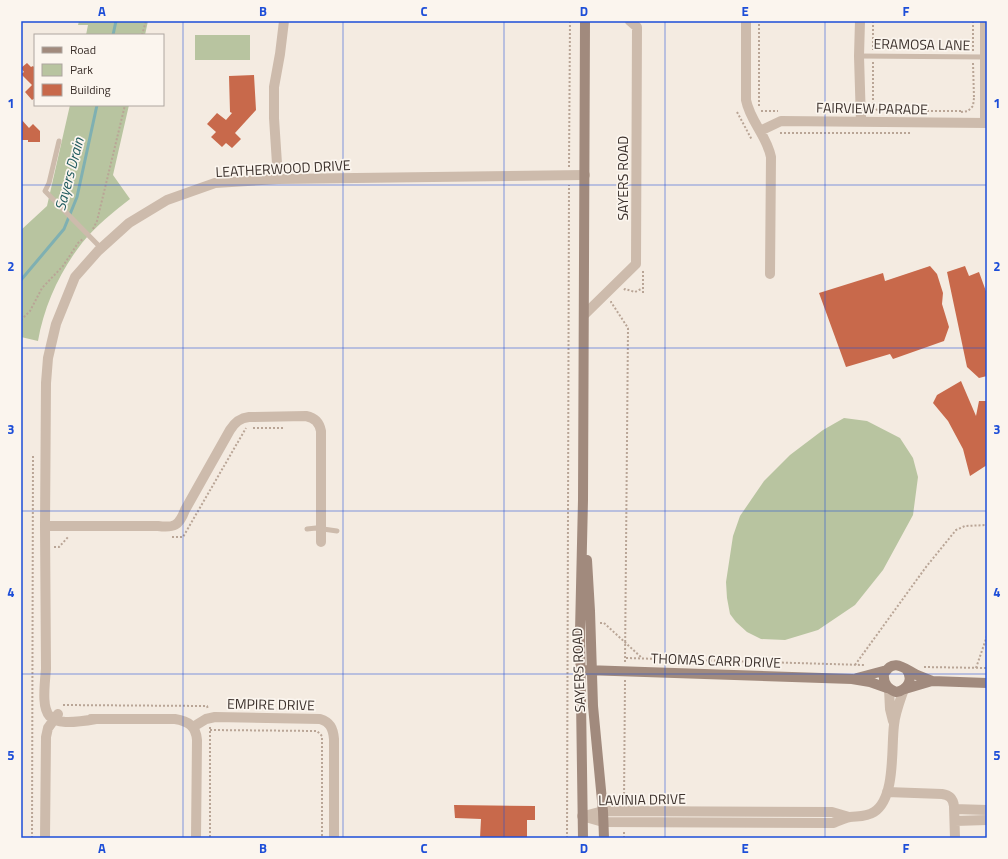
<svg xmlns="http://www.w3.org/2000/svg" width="1008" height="859" font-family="'Titillium Web',sans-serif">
  <rect width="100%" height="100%" fill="#f4ebe1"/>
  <path fill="#b8c4a0" d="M79,21H148L145,35H86L88,25H78Z
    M195,35H250V60H195Z
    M70,105H129L113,175L130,199C113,212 96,226 82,243C60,271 44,306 38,341L21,337V230L47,206Z
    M844,418L867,421L900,438L913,458L918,477L913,515L883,570L855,605L818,630L785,640L761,639L747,632L736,622L730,614L727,598L726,582L733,536L740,516L764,481L790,455L823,430Z"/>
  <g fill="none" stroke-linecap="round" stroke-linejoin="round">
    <path stroke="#7fb0b2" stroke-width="3" d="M113,35L116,21
      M21,280L64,229L77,197L97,105"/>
  </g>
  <path fill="#c8694b" d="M27,63L31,67L33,66L35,68V98L32,100L25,92L32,85L21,74L24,72L21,68Z
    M254,75L256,110L235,133L241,139L232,148L226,143L222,147L211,137L216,132L207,124L217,113L226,120L232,113L230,112L229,76Z
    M21,119L29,128L33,124L40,131V142H28V140H21Z
    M930,266L937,274L943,293L942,304L949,327L944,341L893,359L890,354L846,367L819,293L883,273L885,281Z
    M965,266L969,276L979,272L987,294V376L979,378L967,367L947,272Z
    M961,381L976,416L979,401H987V439H986L987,442V465L970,476L963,449L948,421L933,403L937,395Z
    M454,805L535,806V820H527V838H480L481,819L455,818Z"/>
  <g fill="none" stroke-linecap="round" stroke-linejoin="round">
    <path stroke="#b9a596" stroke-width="2" stroke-dasharray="2 2" stroke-linecap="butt" d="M873,21V50
      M142,35L146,21
      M973,51V21
      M873,62V105L877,110L883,111
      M973,63L974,98
      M759,106V21
      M761,111H778
      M923,111H961
      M737,112L752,140
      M961,112L968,111L973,106L974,98H975
      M780,133H910
      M569,167L570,21
      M93,229L97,221L125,105
      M624,290L625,289L635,292L643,288
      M643,293V270
      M612,302H611L628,328L625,662
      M21,320L30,311L42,288L63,266L78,243L83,239
      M253,428H284
      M172,537H183L246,428
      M54,547H59L69,536
      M600,623H604L642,658
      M626,658L864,665
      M855,665L926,567L956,530L965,526L987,525
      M924,667L987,668
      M976,668L987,636
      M63,705L207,706L208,709
      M210,727V838
      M210,730L317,731L322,736V838
      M624,802L625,680
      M624,832V838
      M32,838L33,455
      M567,838L569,185"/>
    <path stroke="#cdbbac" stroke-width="5" d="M859,56L985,57
      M59,141L49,183L45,191L101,248
      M307,529L316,528L337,531"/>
    <path stroke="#cdbbac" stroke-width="10" d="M746,21V100C750,121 767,136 771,157L770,274
      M860,21L859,56L861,122
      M985,123V21
      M760,131L781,121L987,123
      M278,179L274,118V87L280,54L284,21
      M584,315L636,264L637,27L630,21
      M45,526H158C174,528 179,526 185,510L230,430C235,422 240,418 249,417L306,416C315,418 319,422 321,431V542
      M889,689L890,709L893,721
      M91,719H175C188,721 196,726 197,740L196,838
      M96,719C44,728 41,719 46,669L45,526L46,383L48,358L56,324L75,277L98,251L129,223L167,200L215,183L278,179L585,175
      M193,727L206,719L215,717L320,719C330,722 333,728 334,739V838
      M887,792L942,794C949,795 953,798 954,806L955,838
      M954,809L987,810
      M582,816L603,822L833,823C838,821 844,818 850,817C859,816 866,817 874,812C896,798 891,748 894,725C895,713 900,701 904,689
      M584,816L603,811L832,812L849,817
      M955,821L987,820
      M45,838L46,737L48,728L58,714"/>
    <path stroke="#a18a7d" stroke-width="10" d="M587,560L590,611L593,706L603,811L604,838
      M906,669C914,679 908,690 896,692C887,689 883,683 884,674C893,657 905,669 917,675C922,677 927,679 932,681
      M585,670L852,679L870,682L887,688
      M857,678L887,670
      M905,689L932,681L987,683
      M583,838L580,631L583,500L585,21"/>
  </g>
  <path fill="none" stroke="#1d4ed8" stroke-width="1" stroke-opacity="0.55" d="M183,21V838M343,21V838M504,21V838M665,21V838M825,21V838M21,185H987M21,348H987M21,511H987M21,674H987"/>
  <g text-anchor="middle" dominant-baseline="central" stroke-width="3.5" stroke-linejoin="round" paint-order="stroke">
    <g font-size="14" fill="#3b302b" stroke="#fbf5ee">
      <text transform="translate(922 44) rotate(1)">ERAMOSA LANE</text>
      <text transform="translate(872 108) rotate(1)">FAIRVIEW PARADE</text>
      <text transform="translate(283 168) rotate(-3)">LEATHERWOOD DRIVE</text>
      <text transform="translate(622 178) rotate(-90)">SAYERS ROAD</text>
      <text transform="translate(716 660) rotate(2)">THOMAS CARR DRIVE</text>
      <text transform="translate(578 670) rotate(-92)">SAYERS ROAD</text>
      <text transform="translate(271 704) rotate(1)">EMPIRE DRIVE</text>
      <text transform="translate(642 799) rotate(-1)">LAVINIA DRIVE</text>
    </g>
    <g font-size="15" font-style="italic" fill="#1f5a5e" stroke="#fbf5ee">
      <text transform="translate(69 174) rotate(-75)">Sayers Drain</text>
    </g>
  </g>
  <rect width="1008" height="859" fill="none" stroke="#fbf5ee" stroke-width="44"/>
  <rect x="34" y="34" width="130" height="72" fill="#fbf5ee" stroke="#aea6a0"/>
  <rect x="42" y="47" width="20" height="6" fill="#a18a7d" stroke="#aea6a0"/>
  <text x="70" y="54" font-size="12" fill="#3b302b">Road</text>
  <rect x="42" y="64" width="20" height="12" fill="#b8c4a0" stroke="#aea6a0"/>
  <text x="70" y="74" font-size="12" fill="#3b302b">Park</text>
  <rect x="42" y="84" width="20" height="12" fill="#c8694b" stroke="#aea6a0"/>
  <text x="70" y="94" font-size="12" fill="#3b302b">Building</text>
  <rect x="22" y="22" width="964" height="815" fill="none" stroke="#1d4ed8" stroke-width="1.5"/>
  <g font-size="13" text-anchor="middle" font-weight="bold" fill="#1d4ed8">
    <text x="102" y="16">A</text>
    <text x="263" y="16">B</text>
    <text x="424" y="16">C</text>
    <text x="584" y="16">D</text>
    <text x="745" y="16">E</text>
    <text x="906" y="16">F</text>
    <text x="11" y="108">1</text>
    <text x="997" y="108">1</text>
    <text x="11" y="271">2</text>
    <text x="997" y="271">2</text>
    <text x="11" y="434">3</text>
    <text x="997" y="434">3</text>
    <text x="11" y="597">4</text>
    <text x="997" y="597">4</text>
    <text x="11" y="760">5</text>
    <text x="997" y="760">5</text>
    <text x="102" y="853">A</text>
    <text x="263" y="853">B</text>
    <text x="424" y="853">C</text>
    <text x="584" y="853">D</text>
    <text x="745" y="853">E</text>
    <text x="906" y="853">F</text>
  </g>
</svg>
